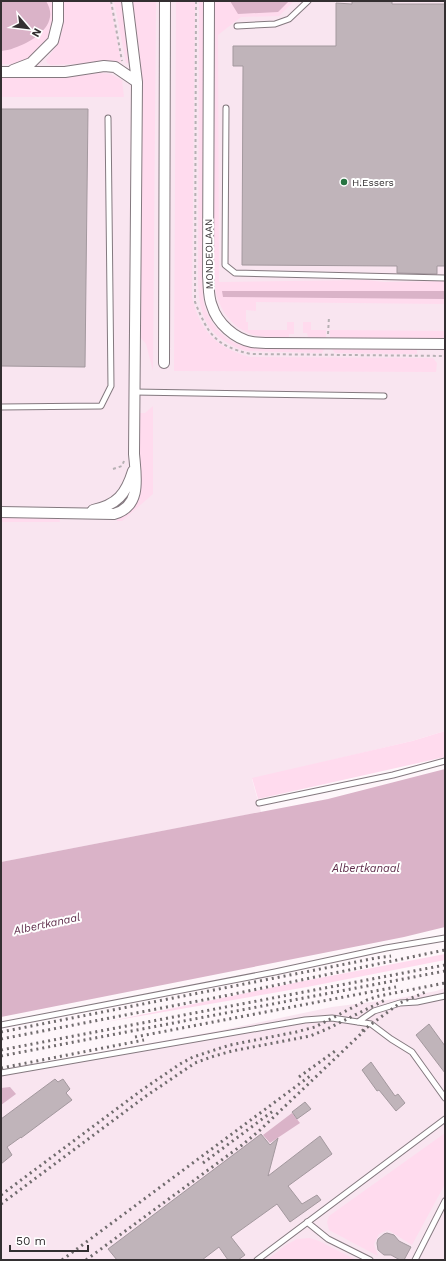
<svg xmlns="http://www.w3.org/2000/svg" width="446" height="1261" font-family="'Work Sans',sans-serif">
  <rect width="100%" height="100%" fill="#fef6fa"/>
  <path fill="#f9e5f0" d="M1,1H445V731L412,741L252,779L261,812L1,862Z
    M445,988V1260H1V1070L218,1031L332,1007L395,999L436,991Z"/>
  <path fill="#ffdbee" d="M1,1H53C53,8 54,16 53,23C51,36 40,53 29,59C21,64 10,64 1,64Z
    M64,1H110L121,62H112L51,65L47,63L46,60C62,42 65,25 64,1Z
    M114,1H122L130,63H126Z
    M132,1H156L153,371L146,344L141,338V83L139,47Z
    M176,1H195L192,297C200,331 216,348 250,357L433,358L437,363L436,372L174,371Z
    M199,1H204L202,258C202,271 202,285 203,298C205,317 220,337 237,344C244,347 251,347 259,348H325L322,353L246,351C211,339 200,322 198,285Z
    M214,1H294L279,16L241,17L218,35L219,282L367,280L384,282L445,281V304L256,302V311L246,310V322H248V330H287V322H294V334H289V337C278,337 265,338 254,335C230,328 217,306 214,283Z
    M100,73L110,74L122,80L124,97H1V75L74,76Z
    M303,322H311V330H326V338L308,337L307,333H303Z
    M330,330L445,331V338H330Z
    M331,348L417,349V354L335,353Z
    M153,406V494L122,521H117V517L132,508L139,497L140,413H145Z
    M1,517L59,518L60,522H1Z
    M445,731V757L258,799L252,778L412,741Z
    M445,954V960L307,987L106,1022L304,981Z
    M445,1133V1184L412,1245L388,1230L379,1234L374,1244L378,1256L329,1230L327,1222L329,1216Z
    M310,1238L319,1241L356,1260H267L286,1245L297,1239Z"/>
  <path fill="#dab3c8" d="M1,1H46C61,24 33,42 14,48C10,50 5,50 1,51Z
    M230,1H289L278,12L238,14Z
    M222,291H445V299L223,297Z
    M445,769V927L404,937L1,1017V862L328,799Z
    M10,1087L16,1094L1,1105V1088Z
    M292,1113L300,1123L270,1143L263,1135Z"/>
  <path fill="#c0b4ba" stroke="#a3989e" d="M352,1H392V4H445V266H437V274L397,273V266L242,265L243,66H233V46H336V3L352,4Z
    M1,109H88L85,367L1,366Z
    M429,1024L445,1046V1073L416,1035Z
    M371,1062L395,1096L398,1094L405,1103L396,1111L379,1090L377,1091L362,1070Z
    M55,1079L58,1082L63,1079L70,1089L66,1093L72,1100L21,1138V1137L7,1147L12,1155L1,1164V1119Z
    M305,1102L311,1109L297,1119L292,1112Z
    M261,1134L270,1145L278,1138L268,1176L320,1136L332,1154L288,1186L302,1204L317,1195L321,1200L290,1222L277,1204L231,1237L245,1255L238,1260H228L219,1247L202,1260H117L108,1249Z
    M387,1233L394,1235L399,1241L411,1247L404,1260H400L391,1255H384L378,1250L377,1243L378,1239L384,1234Z"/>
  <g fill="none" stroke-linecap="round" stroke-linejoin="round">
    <defs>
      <path id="service" d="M237,26L275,24L289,19L308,1
        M226,108L225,265L235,273L445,278
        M134,392L384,396
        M1,407L101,406L111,386L108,118
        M259,803L393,775L445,761
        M358,1022L374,1011L400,1003L417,1002L445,996
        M1,1025L275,972L386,948L445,938
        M1,1073L305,1020L332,1018L371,1024L391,1039L412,1052L445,1098
        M307,1222L328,1239L370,1260
        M257,1260L445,1119
        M415,1260L445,1201"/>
      <path id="minor" d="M209,1L208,276C209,286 208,297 212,306C217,323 235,339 252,342C258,343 265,343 271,343L445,344
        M13,70L31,63L53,41L58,21V1
        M1,72H65L104,66L115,67L137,82
        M164,363L165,1
        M93,510C117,505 126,494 133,471
        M1,512L114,514C142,506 136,477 134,454L137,82L127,1"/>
    </defs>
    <use href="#service" stroke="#84797f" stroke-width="7"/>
    <use href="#minor" stroke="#84797f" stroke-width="12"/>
    <path stroke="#b6b0b3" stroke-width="2" stroke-dasharray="3 3" stroke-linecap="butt" d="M111,1L122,61
      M196,1L195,302C208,334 215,346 251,354L445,356
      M328,334L329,317
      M113,469L122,466L124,461"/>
    <use href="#service" stroke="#fff" stroke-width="5"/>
    <use href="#minor" stroke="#fff" stroke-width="10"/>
    <path stroke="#706b6d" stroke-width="3" stroke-dasharray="2 4" stroke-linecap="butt" d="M362,1031L400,1003L428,991
      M1,1032L376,958L391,956
      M135,1037L396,987
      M1,1039L224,996L445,950
      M1,1050L445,965
      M1,1056L445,971
      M1,1068L144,1040
      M299,1077L338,1049
      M203,1163L273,1111
      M1,1195L142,1090L180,1064L193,1057L230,1045L296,1032L315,1027L367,1000L379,996L445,983
      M1,1204L146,1096L195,1063L211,1057L232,1051L310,1036L327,1029L385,1000
      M62,1260L310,1076
      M86,1260L242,1145L259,1131L366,1029"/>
  </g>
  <circle fill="#277442" stroke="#fff" stroke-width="1.5" cx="344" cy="182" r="4"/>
  <g text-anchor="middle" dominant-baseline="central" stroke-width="4" stroke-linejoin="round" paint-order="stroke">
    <g font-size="10" fill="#332f31" stroke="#fff" text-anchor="start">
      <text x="352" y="182">H.Essers</text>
    </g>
    <g font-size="10" fill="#332f31" stroke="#fff">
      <text transform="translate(209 254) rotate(-91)">MONDEOLAAN</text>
    </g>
    <g font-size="11" font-style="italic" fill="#5e2c4a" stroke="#fff">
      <text x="366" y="868">Albertkanaal</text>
      <text transform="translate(47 924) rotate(-12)">Albertkanaal</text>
    </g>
  </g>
  <rect width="446" height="1261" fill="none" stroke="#332f31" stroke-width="4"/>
  <g transform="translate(28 28) rotate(118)" stroke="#ffffff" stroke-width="3" paint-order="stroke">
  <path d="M0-3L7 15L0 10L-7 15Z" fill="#332f31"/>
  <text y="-6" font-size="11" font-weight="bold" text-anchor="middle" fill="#332f31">N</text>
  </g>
  <path d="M10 1245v6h78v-6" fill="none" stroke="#332f31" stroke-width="2"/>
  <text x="16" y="1245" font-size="12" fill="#332f31" stroke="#ffffff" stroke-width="3" paint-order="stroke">50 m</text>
</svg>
